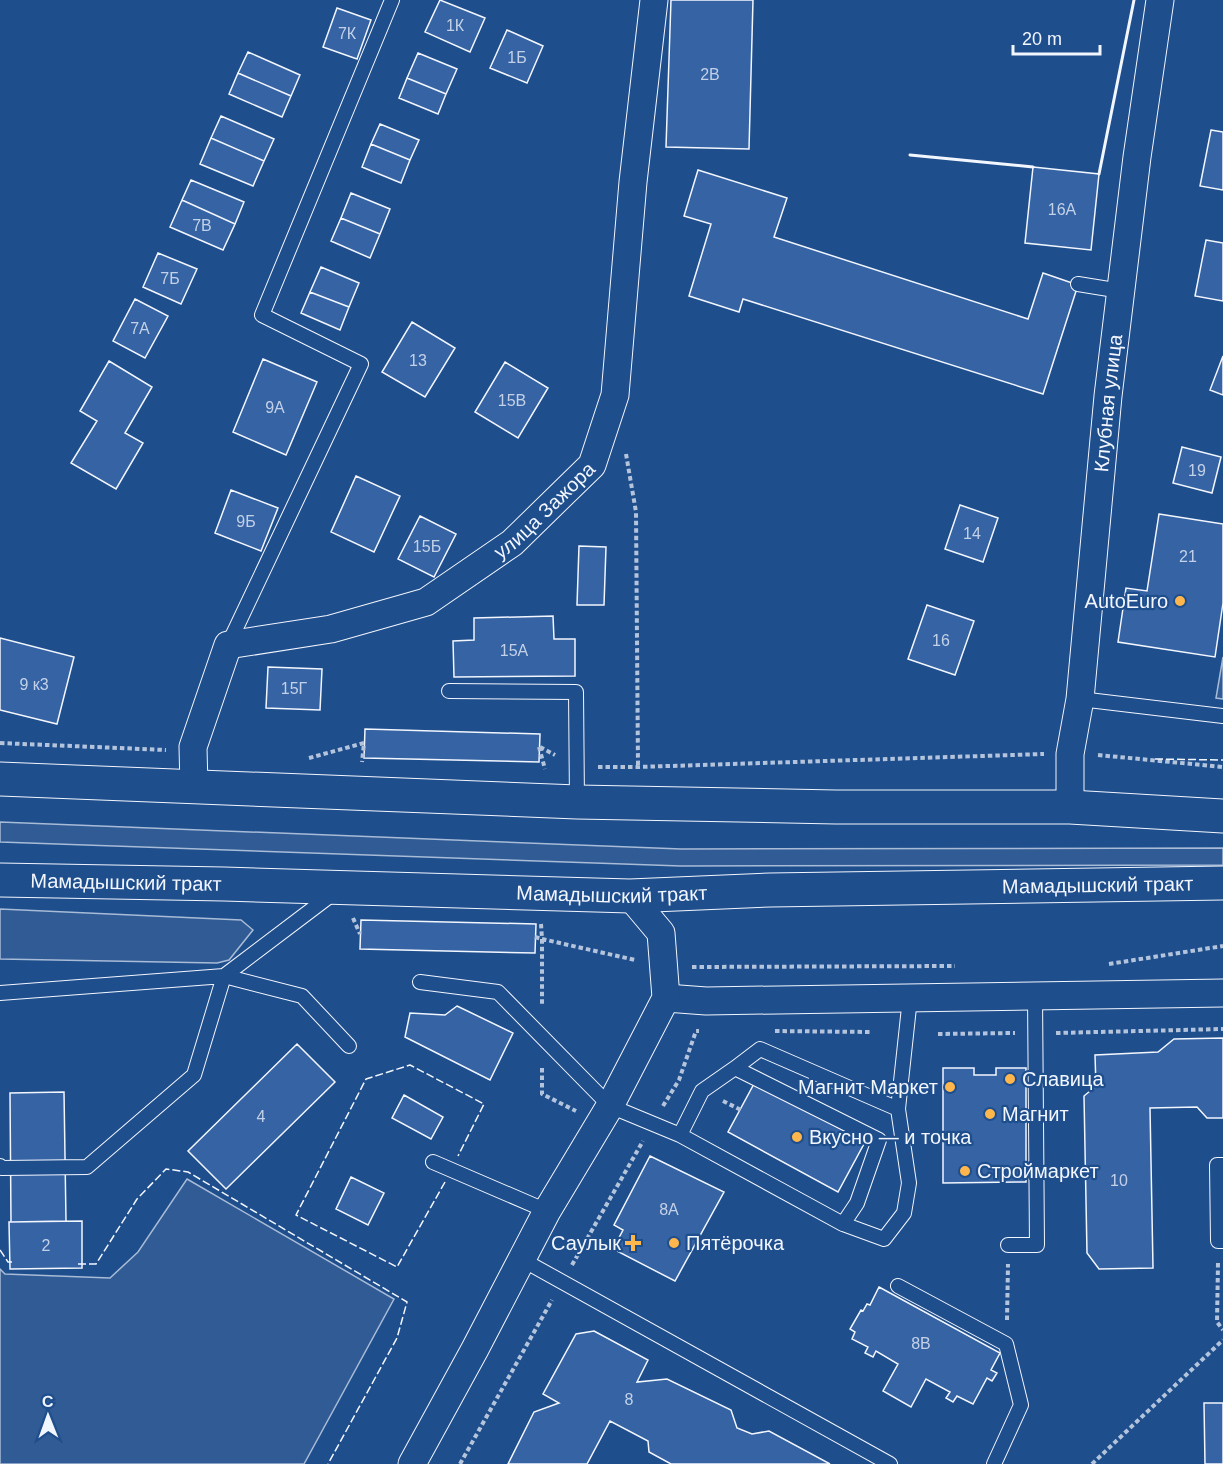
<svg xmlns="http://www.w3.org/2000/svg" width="1223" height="1464" font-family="Arial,sans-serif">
  <rect width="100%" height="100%" fill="#1f4e8c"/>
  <path fill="#305b95" stroke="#a8bbd7" stroke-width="1.5" d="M1223,657V699L1216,698Z
    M0,822L681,849L1223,848V865L681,866L0,842Z
    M0,909L241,920L253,930L229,960L217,963L0,959Z
    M187,1179L394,1299L304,1464H0V1269L5,1274L110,1278L138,1252Z"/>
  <path fill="#3563a3" stroke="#f2f6ff" stroke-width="1.5" d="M440,0L485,18L470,52L425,32Z
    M671,0H753L749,149L666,147Z
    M337,8L371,20L357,59L323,47Z
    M507,30L543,46L527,83L490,68Z
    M248,52L300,75L291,96L238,73Z
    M418,53L457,69L446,94L407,78Z
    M238,73L291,96L282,117L229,94Z
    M407,78L446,94L438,114L399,98Z
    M221,116L274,139L264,161L211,138Z
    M380,124L419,140L410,160L371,144Z
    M1211,130L1223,132V190L1200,186Z
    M211,138L264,161L253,186L200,164Z
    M371,144L410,160L401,183L362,167Z
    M1033,167L1099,174L1091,250L1025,243Z
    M698,170L787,198L774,237L1028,319L1043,273L1078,285L1043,394L743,299L739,312L689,296L711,224L684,216Z
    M191,180L244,202L235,224L182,200Z
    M351,193L390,209L380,234L341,218Z
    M182,200L235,224L223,250L170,227Z
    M341,218L380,234L370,258L331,241Z
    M1206,240L1223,243V301L1195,296Z
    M158,253L197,269L181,304L143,287Z
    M321,267L359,283L349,307L310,292Z
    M310,292L349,307L340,330L301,313Z
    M135,299L168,316L145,358L113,341Z
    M412,322L455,348L425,397L382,372Z
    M1223,356V395L1210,390Z
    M263,359L317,382L286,455L233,432Z
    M109,361L152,387L125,433L143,443L116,489L71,463L97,421L80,411Z
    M505,362L548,388L518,438L475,412Z
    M1182,447L1221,457L1212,493L1173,483Z
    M356,476L400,496L374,552L331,532Z
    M231,490L278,508L261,551L215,533Z
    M960,505L998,518L983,562L945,549Z
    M1159,514L1223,524V603L1215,657L1118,642L1126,588L1147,591Z
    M420,516L456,534L434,577L398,559Z
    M579,546L606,547L604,605H577Z
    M927,605L974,621L955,675L908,659Z
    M553,616L554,639H575V676L454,677L453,641L474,640V618Z
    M0,638L74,657L57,724L0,710Z
    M268,667L322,669L320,710L266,708Z
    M365,729L540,734L539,762L364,758Z
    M361,920L536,924L535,953L360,949Z
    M457,1006L513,1033L490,1080L405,1037L410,1013L445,1015Z
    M1223,1038V1118H1207L1197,1107L1150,1108L1153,1268L1099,1269L1087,1253L1084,1096L1096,1086L1095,1055L1158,1052L1174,1039Z
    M297,1044L335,1082L226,1189L188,1151Z
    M943,1068H974V1075H996V1068H1026V1182L943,1183Z
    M755,1082L865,1142L838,1192L728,1132Z
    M64,1092L66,1221L11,1222L10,1093Z
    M404,1095L443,1117L431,1139L392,1118Z
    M650,1156L724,1192L675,1281L613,1249L623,1230L614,1225Z
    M351,1177L384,1193L368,1225L336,1209Z
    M82,1221V1268L10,1269L9,1222Z
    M879,1287L1000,1353L991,1370L997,1373L992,1381L987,1378L973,1404L957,1396L953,1402L946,1398L950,1392L926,1379L911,1407L883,1391L898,1364L876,1351L873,1357L865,1353L868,1347L852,1339L855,1332L850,1329L861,1310L863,1311L867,1304L870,1305Z
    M594,1331L648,1360L637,1382L667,1379L731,1410L737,1428L752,1434L769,1431L830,1464H671L649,1452L648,1441L610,1421L587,1464H508L534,1412L559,1403L543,1394L576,1334Z
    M1204,1403H1223V1464H1205Z"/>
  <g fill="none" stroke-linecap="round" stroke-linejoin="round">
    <defs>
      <path id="lane" d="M1078,284L1121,291
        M228,645L361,364L262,315L392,0
        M449,691L576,692L577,802
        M1080,699L1223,716
        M420,982L498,992L610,1106L680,1135L843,1224L857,1203L879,1140L735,1068L702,1091L680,1135
        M0,993L224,976L302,996L349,1046
        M735,1068L760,1049L898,1109
        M433,1162L547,1211
        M1223,1165H1217L1218,1241H1223
        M0,1166L2,1168L87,1167L194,1075L224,976L335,892
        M843,1224L884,1239L904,1213L909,1183L898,1109L910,998
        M1008,1245H1037L1035,996
        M521,1259L890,1464
        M898,1286L1006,1344L1021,1405L994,1464"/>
      <g id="street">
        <path id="s1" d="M194,787L193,747L228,645L331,629L426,602L512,543L592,465L615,395L633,182L654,0"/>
        <path id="s2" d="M1070,807V754L1080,699L1108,396L1137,157L1160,0"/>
        <path d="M666,998L706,1001L1223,993"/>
        <path d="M412,1464L475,1349L547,1211L610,1106L666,998L661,933L630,896"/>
      </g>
      <g id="primary">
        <path d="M0,779L577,802L836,807H1070L1223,816"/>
        <path id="s3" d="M0,880L224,884L630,896L770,890L1223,883"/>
      </g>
    </defs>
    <use href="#lane" stroke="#f2f6ff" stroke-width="16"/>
    <use href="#street" stroke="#f2f6ff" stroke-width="29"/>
    <use href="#primary" stroke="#f2f6ff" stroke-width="35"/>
    <path stroke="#b3c4dc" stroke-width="4" stroke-dasharray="4.5 3" stroke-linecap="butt" d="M626,454L636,512L638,767
      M0,743L166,750
      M539,747L545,769
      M540,747L555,755
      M1098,755L1223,767
      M309,758L364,743L362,762
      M598,767H638L1044,754
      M353,918L360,934
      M541,924L542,939L635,960
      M535,937L542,939V1006
      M1109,964L1223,946
      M692,967L955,966
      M775,1031L870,1032
      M1056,1033L1223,1029
      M938,1034L1015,1033
      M542,1068V1094L576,1111
      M723,1101L741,1110
      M663,1106L679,1080L696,1031H699
      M1218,1263L1217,1322L1223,1330
      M572,1265L643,1141
      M1007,1320L1008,1264
      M460,1464L552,1300
      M1092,1464L1223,1340"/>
    <use href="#lane" stroke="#1f4e8c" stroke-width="14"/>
    <use href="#street" stroke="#1f4e8c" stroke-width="27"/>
    <use href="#primary" stroke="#1f4e8c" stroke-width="33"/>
    <path stroke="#f2f6ff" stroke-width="1.5" stroke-dasharray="8 3" stroke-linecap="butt" d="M1155,759L1223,760
      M445,1182L397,1267L296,1215L366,1079L410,1065L484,1104L458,1156
      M0,1250L8,1262H12
      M78,1264H96L137,1199L166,1169L188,1172L407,1302L397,1338L328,1464"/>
    <path stroke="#f2f6ff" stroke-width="3" d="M910,155L1033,167
      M1099,174L1134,0"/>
  </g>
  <g fill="#ffb74d" stroke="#1f4e8c" stroke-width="2">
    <circle cx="1180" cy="601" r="6"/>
    <circle cx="1010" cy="1079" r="6"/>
    <circle cx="950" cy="1087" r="6"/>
    <circle cx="990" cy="1114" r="6"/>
    <circle cx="797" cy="1137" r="6"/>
    <circle cx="965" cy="1171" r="6"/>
    <path d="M630 1234h6v6h6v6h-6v6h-6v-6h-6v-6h6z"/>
    <circle cx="674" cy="1243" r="6"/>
  </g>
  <g text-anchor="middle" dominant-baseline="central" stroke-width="4.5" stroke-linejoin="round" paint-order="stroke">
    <g font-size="16" fill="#c3d1e8">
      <text x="455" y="25">1К</text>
      <text x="347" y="33">7К</text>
      <text x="517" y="57">1Б</text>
      <text x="710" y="74">2В</text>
      <text x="1062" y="209">16А</text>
      <text x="202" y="225">7В</text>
      <text x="170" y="278">7Б</text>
      <text x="140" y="328">7А</text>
      <text x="418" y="360">13</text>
      <text x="512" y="400">15В</text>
      <text x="275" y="407">9А</text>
      <text x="1197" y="470">19</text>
      <text x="246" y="521">9Б</text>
      <text x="972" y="533">14</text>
      <text x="427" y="546">15Б</text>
      <text x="1188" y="556">21</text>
      <text x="941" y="640">16</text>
      <text x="514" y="650">15А</text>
      <text x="34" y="684">9 к3</text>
      <text x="294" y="688">15Г</text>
      <text x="261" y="1116">4</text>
      <text x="1119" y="1180">10</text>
      <text x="669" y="1209">8А</text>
      <text x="46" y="1245">2</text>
      <text x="921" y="1343">8В</text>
      <text x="629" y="1399">8</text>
    </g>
    <g font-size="20" fill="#f2f6ff" stroke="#1f4e8c">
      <text stroke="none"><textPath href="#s2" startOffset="406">Клубная улица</textPath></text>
      <text stroke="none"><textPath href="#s1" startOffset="501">улица Зажора</textPath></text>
      <text stroke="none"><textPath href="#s3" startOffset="126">Мамадышский тракт</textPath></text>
      <text stroke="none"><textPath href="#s3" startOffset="1098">Мамадышский тракт</textPath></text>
      <text stroke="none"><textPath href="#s3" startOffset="612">Мамадышский тракт</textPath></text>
    </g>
    <g font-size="20" fill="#f2f6ff" stroke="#1f4e8c" text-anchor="start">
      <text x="1168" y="601" text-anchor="end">AutoEuro</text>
      <text x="1022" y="1079">Славица</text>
      <text x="938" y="1087" text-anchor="end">Магнит Маркет</text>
      <text x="1002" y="1114">Магнит</text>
      <text x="809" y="1137">Вкусно — и точка</text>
      <text x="977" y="1171">Строймаркет</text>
      <text x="621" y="1243" text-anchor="end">Саулык</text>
      <text x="686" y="1243">Пятёрочка</text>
    </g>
  </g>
  <g transform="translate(48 1416) rotate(359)" stroke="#1f4e8c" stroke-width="4.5" paint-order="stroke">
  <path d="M0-4.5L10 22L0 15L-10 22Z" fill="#f2f6ff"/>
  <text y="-9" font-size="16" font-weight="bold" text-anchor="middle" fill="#f2f6ff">С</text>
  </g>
  <path d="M1013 45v9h87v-9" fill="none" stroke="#f2f6ff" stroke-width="3"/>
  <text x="1022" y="45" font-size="18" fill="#f2f6ff" stroke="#1f4e8c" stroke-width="4.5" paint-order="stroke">20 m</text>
</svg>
